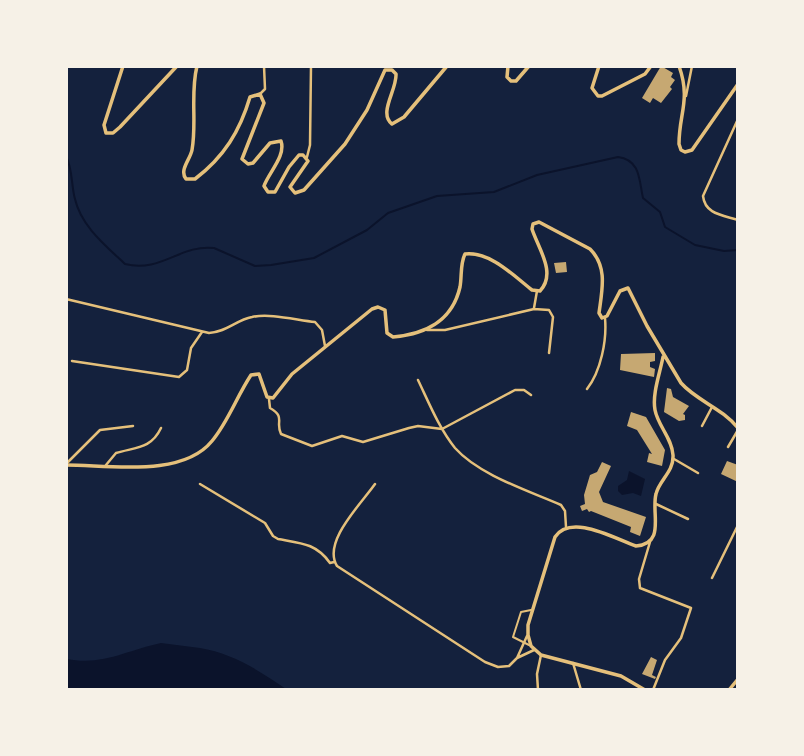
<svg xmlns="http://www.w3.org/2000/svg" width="804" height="756" font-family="Signika,sans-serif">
  <rect width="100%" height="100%" fill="#14213d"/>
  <path fill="#0b132b" d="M629,471L645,479L641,496L633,493L622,495L618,491V486L627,480Z
    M161,643C174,645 187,646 200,648C232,653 260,671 286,689H67V659C103,666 127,650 161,643Z"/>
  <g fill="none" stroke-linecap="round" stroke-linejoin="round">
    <path stroke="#0b132b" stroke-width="2" d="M66,156C73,170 71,185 75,199C81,226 106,246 125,264C161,273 181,244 214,248L255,266L271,265L314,258L367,230L388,213L437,196L494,192L537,175L618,157C641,160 639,181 643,198L660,212L665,227L695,245L724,251L738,250"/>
  </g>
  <path fill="#c6a872" d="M661,66L673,73L671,77L675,80L670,87L672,89L661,103L653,98L650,103L642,98Z
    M566,262L567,272L556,273L554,263Z
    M655,353V361L650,362V367L655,369L654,377L620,370L621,354Z
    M667,388L671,389L673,397L689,406L683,414L685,415V420L679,421L664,412Z
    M631,412L646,417L665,450L662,466L647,462L649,453L652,454L637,430L627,426Z
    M727,461L738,465V482L721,474Z
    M602,462L611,466L599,492L603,502L646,517L640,536L630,532L631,527L591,511L589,512L587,509L582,511L580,506L585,504L584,495L590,475L597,472Z
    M651,657L657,660L652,675L656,677L655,679L642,674Z"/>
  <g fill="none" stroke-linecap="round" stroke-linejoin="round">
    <path stroke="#e5c07b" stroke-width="2" d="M529,645L513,637L521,612L531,610"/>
    <path stroke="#e5c07b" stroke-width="2.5" d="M260,94L265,89L264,66
      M686,96L692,66
      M738,119L703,196C705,214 722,215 738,220
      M307,157L310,145L311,66
      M66,299L209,333C227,332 236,320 252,317C270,313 296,320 315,322L322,330L325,346
      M534,308L537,291
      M427,330H445L534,309L549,310L553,317L549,353
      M72,361L179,377L187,370L191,348L202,332
      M418,380C429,403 439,428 455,448C479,475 529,491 561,505L565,511L566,527
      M587,389C601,371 607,340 605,318
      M269,399L270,408C286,417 275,422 281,434L312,446L342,436L363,442L409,428L418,426L442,429L515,390H524L531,395
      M702,426L712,407
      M728,447L738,430
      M674,459L698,473
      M66,464L100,430L133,426
      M106,465L116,453C136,447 151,449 161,428
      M200,484L265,523L273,536L278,539C300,543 316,543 330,563L334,562
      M375,484C361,504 322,542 337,566L485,662L498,667L509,666L517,658L534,650
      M656,504L688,519
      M650,542L639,579L640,588L691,608L681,638L665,660L653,690
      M712,578L738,525
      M517,658L527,636
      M573,663L581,690
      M538,690L537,674L541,655"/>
    <path stroke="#e5c07b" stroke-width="3.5" d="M66,465C109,465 182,478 212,441C228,422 237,396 251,375L259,374L267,397L273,398L292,374L372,309L378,307L385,310L387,333L393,337C425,334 452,322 460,287C462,276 460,264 465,254C490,251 514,276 532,290L540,291C557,273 538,248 532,229L533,224L539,222L590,249C608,267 602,290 599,313L602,318L607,316L620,291L628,288L647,326L681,383C697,401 722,408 738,428
      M645,690L621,676L541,655L531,646L528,635V625L555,537C571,513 615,539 636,546C666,544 651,513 656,494C659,480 674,472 673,455C672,438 658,426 655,410C652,394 660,373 663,357
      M729,690L738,679"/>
    <path stroke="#e5c07b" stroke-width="3.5" d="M123,66L104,125L106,133H113L120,127L177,66
      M197,66C190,94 197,122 192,150C190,160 179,170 186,179H195C224,157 240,131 250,97L260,94L264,103L242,159L248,164L253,163L270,143L281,141C286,156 269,172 264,186L268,192H275L289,167L299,155H303L308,161L290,187L295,193L304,190L345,144L367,110L385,70H392L396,74C397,90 378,113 392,124L404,117L447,66
      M508,66L507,77L511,81H516L529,66
      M599,66L592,88L598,96H602L645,74L651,66
      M679,66C691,100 679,113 679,144L681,150L685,152L692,150L738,84"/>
  </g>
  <rect width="804" height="756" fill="none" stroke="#f6f1e7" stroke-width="136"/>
</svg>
